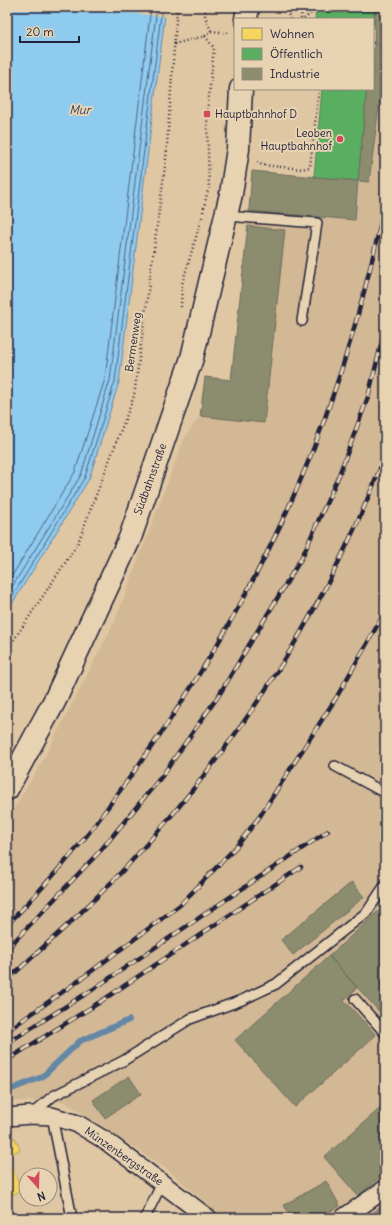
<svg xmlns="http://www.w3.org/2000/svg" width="392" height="1225" font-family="Delius,sans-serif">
  <rect width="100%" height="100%" fill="#e0c7a3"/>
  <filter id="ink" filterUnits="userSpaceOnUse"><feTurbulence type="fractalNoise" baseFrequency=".025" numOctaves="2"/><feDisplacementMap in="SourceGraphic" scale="8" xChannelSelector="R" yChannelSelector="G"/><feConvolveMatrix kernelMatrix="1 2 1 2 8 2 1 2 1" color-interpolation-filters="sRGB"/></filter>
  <g filter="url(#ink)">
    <path fill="#d3b895" d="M316,7H385V736L377,750L385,760V1218H223L168,1170L65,1102L7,1101V820L42,762L115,621L184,439L200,416L205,377L231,380L252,171L314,177L322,89H373V19H315Z"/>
    <path fill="#8fcaef" stroke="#6387a7" d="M7,7H166L119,382L89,479L7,612Z"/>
    <path fill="#e0c7a3" d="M76,7H168L167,17Z"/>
    <path fill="#f6d55c" stroke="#b69f52" d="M15,1138L20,1150L7,1155V1141Z
      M8,1159L22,1190L7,1197V1160Z"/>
    <path fill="#5aae61" stroke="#498456" d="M316,7H375L373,25V19H315Z
      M322,89H367L358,181L314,177Z"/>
    <path fill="#8c8c6e" stroke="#6c6c5f" d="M375,7H385V60L369,182L358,181L367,89H373Z
      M252,171L358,181L355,220L249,211Z
      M248,226L285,230L264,423L200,416L205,377L231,380Z
      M352,882L364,897L293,955L281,940Z
      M385,905V1018L329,956Z
      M329,956L357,988L344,1000L376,1035L295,1107L235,1040Z
      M129,1076L141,1094L105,1118L93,1100Z
      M385,1104V1173L358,1196L324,1157Z
      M326,1181L340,1206L319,1218H291L284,1205Z
      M385,1202V1218H368Z"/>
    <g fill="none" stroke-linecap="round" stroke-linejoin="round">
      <path stroke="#4e6583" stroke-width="1" d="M7,584L75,472L105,379L151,7
        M7,595L81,475L110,380L157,7
        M7,605L85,477L115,381L162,7"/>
      <path stroke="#6387a7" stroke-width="6" d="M7,1091L42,1077L80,1041L129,1020"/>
      <defs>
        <path id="lane" d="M227,216L317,223L302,321
          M335,766L385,793
          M355,999L385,1033
          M32,1114L53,1096L123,1061L190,1019L242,1000L276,984L367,912L385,885
          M52,1116L72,1218
          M145,1218L162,1183"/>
        <path id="street" d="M7,1117L31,1115L52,1116L78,1124L106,1141L208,1218
          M343,1218L385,1189"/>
        <path id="secondary" d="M246,19L248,7
          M7,789L55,700L130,538L192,358L231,194L238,149L241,89"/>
      </defs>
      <use href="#lane" stroke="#22223b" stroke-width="12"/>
      <use href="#street" stroke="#22223b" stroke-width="20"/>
      <use href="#secondary" stroke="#22223b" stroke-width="25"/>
      <path stroke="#22223b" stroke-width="2.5" stroke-dasharray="1 3" stroke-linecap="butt" d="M206,7L205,16L211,31
        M286,7L290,19
        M301,19L302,7
        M304,19L315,10L311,7
        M205,36L214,48L207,114L209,189
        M373,43L385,44
        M174,44L205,36L211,31L231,33
        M257,162L262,165L302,169L310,167L319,89
        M203,212L208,189
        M181,307L182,284L202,217
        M7,650L77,545L134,396L166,159L177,7"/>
      <use href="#lane" stroke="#e7d3b2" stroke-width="9"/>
      <use href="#street" stroke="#e7d3b2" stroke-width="17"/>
      <use href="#secondary" stroke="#e7d3b2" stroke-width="22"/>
      <defs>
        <path id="rail" d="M7,925C30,901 53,877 74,851C90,833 104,812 119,792C208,673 287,533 334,392C355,331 371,268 385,204
          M7,949L101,850L162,776L219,695L302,557L339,475L368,397L385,329
          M7,980C48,943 91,905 128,865C241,742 325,612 385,456
          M7,1031L81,979L180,905L236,847L260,816L336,698L385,612
          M7,1043L92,990L328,831
          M7,1060L100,1002L301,867"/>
      </defs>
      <use href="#rail" stroke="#22223b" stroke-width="4.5"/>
      <use href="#rail" stroke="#e7d3b2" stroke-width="3" stroke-dasharray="9" stroke-linecap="butt"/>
    </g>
  </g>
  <g fill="#d1495b" stroke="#e7d3b2" stroke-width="1.5">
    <rect x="203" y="110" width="8" height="8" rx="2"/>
    <circle cx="340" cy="139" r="4"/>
  </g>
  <g text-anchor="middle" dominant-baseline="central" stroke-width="4" stroke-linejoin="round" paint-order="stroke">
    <g font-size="11" fill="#22223b" stroke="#e7d3b2" text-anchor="start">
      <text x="215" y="114">Hauptbahnhof D</text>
      <text x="332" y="133" text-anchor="end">Leoben<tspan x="332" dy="13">Hauptbahnhof</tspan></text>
    </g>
    <g font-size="11" fill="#22223b" stroke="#e7d3b2">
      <text transform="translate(133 342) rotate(-82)">Bermenweg</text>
      <text transform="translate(150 479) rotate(-70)">Südbahnstraße</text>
      <text transform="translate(124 1156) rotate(35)">Münzenbergstraße</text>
    </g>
    <g font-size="12" font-style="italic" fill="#38445f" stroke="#e7d3b2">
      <text x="80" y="109">Mur</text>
    </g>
  </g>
  <rect width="392" height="1225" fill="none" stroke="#e7d3b2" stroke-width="24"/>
  <rect x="12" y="12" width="368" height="1201" fill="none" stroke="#22223b" stroke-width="1.5" filter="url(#ink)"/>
  <rect x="234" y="18" width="140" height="72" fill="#e7d3b2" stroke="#988c82"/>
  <rect x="242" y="28" width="20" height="12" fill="#f6d55c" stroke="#988c82"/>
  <text x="270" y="38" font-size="12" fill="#22223b">Wohnen</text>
  <rect x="242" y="48" width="20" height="12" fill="#5aae61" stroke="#988c82"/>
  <text x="270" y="58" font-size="12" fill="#22223b">Öffentlich</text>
  <rect x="242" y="68" width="20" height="12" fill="#8c8c6e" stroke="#988c82"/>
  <text x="270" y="78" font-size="12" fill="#22223b">Industrie</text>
  <g transform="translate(38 1187) rotate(160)"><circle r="19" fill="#e7d3b2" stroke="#988c82"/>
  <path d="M0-3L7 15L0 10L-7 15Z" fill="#d1495b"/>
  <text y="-6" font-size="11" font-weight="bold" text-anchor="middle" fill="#22223b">N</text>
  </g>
  <path d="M20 36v6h59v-6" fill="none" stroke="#22223b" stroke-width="2"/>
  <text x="26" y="36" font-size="12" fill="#22223b" stroke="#e7d3b2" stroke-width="3" paint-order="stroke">20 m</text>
</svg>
